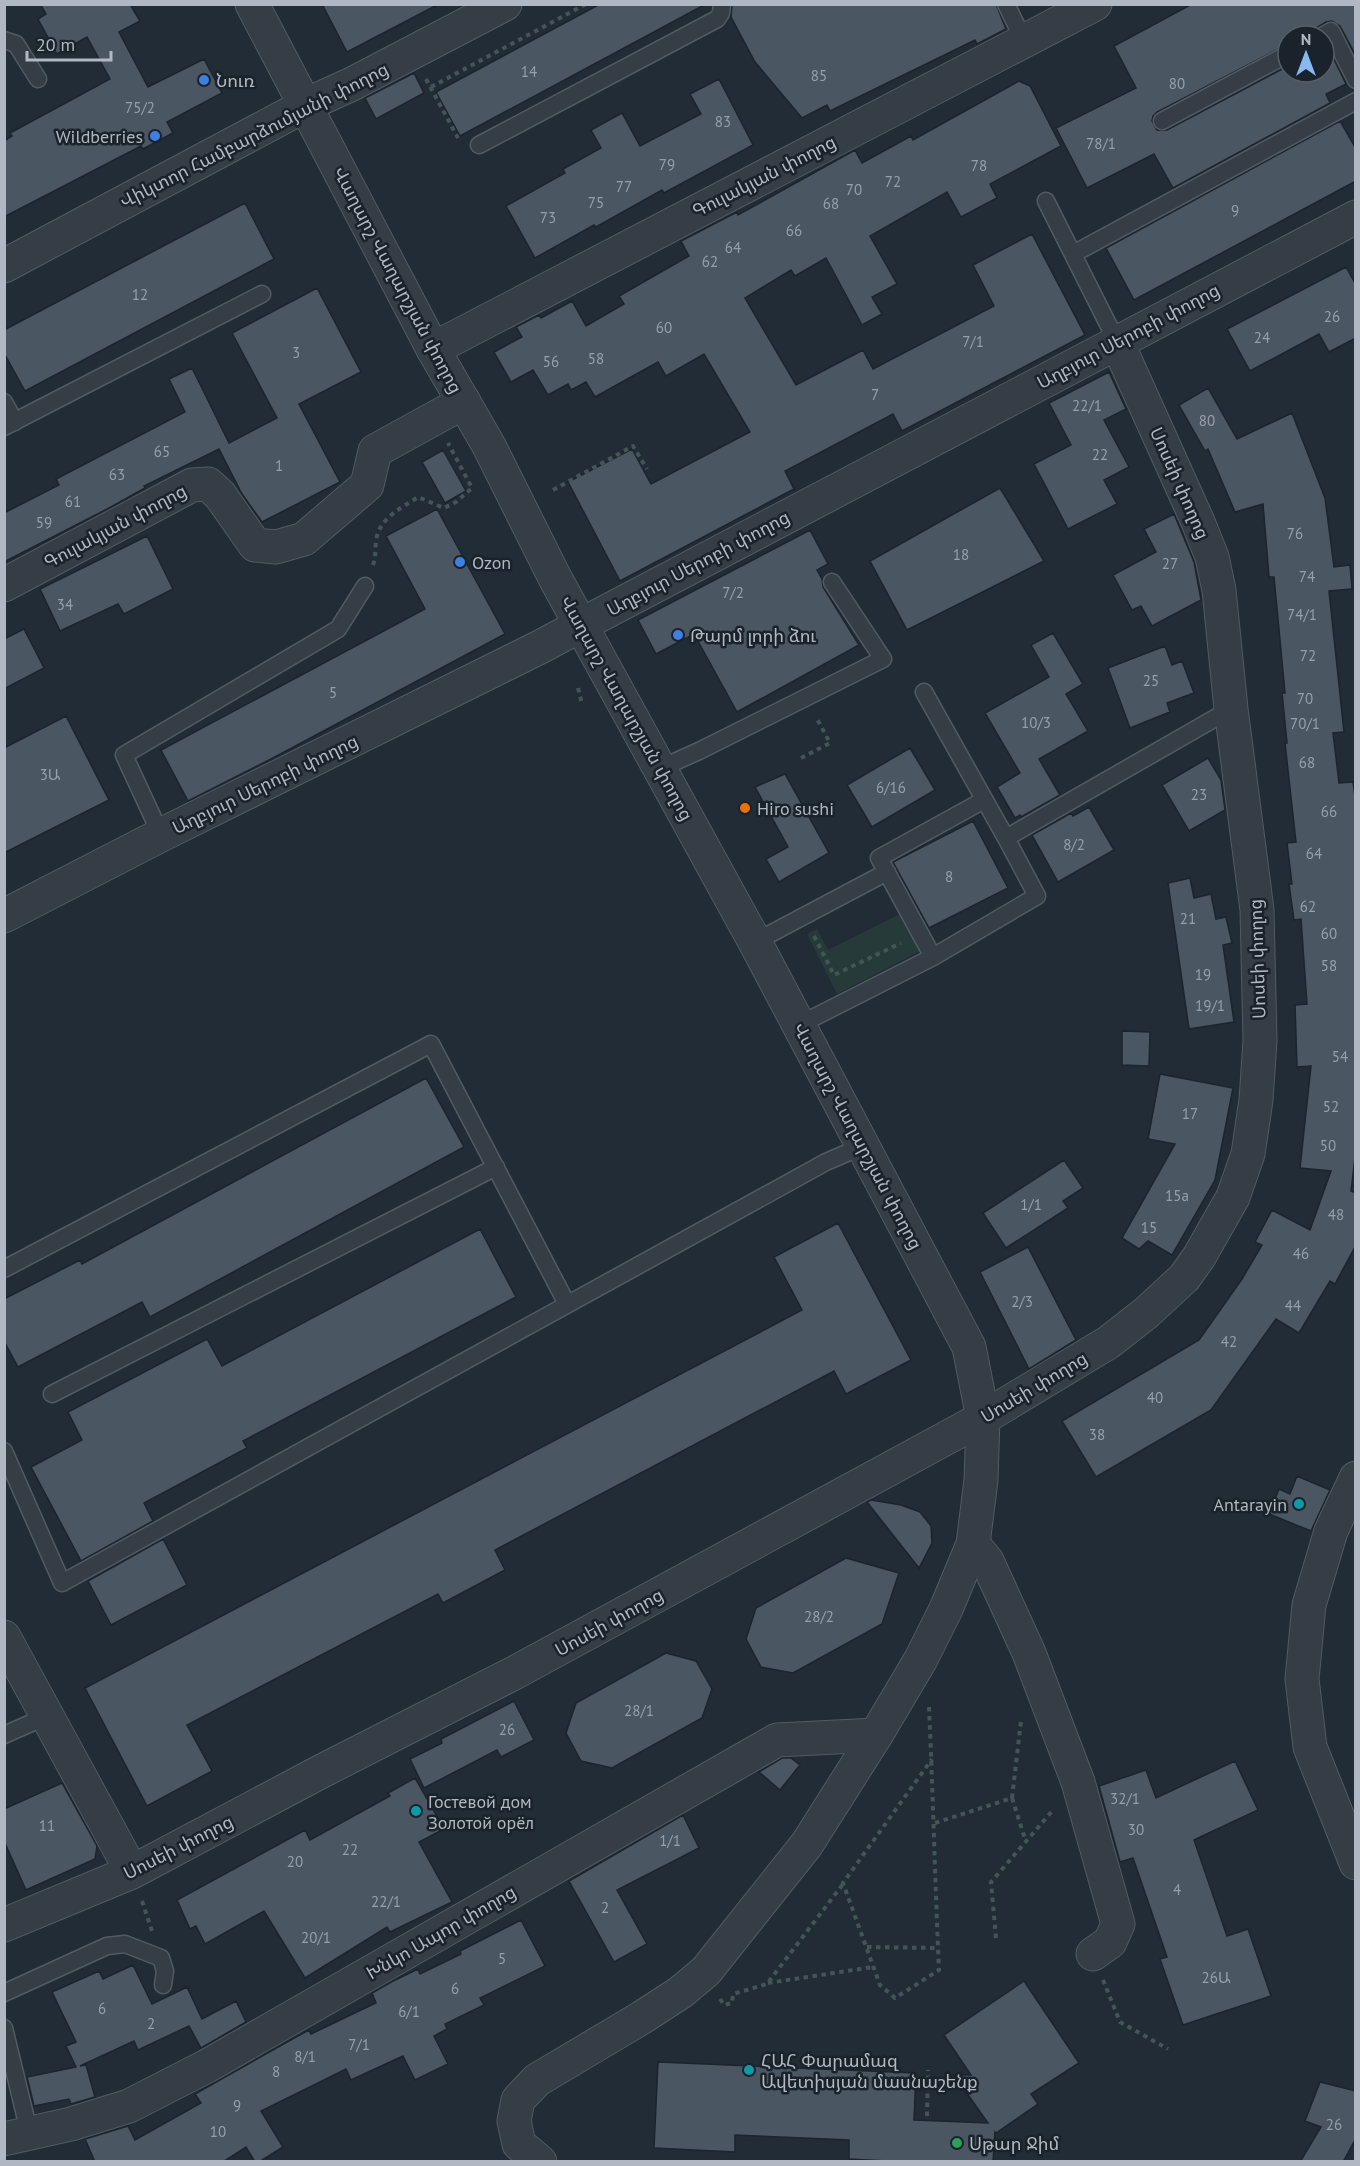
<svg xmlns="http://www.w3.org/2000/svg" width="1360" height="2166" font-family="'PT Sans','Noto Sans Armenian',sans-serif">
  <rect width="100%" height="100%" fill="#212c36"/>
  <path fill="#263a39" d="M900,914L920,951L837,994L807,934L817,929L828,950Z"/>
  <path fill="#4a5661" stroke="#1c242d" stroke-width="1.5" d="M40,4H130L140,21L119,32L148,87L204,59L222,93L167,122L173,133L143,149L141,146L4,217V141L12,136L10,133L110,79L87,37L57,54L38,19L46,14Z
    M322,4H439L347,52Z
    M600,4H706L460,136L436,92Z
    M732,4H996L1006,29L977,44L975,40L830,111L827,105L802,118L755,62L731,17Z
    M1192,4H1356V56L1340,26L1332,21L1326,22L1313,30L1312,36H1288V44L1157,112L1153,116L1152,121L1157,130H1167L1288,66V72H1324V46L1327,45L1346,84L1326,94L1330,103L1173,188L1154,154L1087,188L1056,128L1136,88L1114,46Z
    M414,73L424,93L376,119L365,98Z
    M719,79L753,145L664,193L662,190L596,227L594,225L535,258L506,206L565,173L563,169L601,148L591,130L622,113L640,146L701,114L690,94Z
    M1019,81L1030,86L1061,146L990,184L997,198L961,217L947,192L870,236L897,284L872,297L882,314L862,325L826,258L795,276L791,270L745,298L796,385L863,350L873,369L994,306L973,265L1032,234L1085,335L902,431L893,414L785,471L794,489L620,581L568,482L632,449L651,484L750,432L704,354L666,376L658,362L595,397L586,382L571,390L568,384L548,395L533,370L511,382L494,352L522,337L516,327L539,315L541,318L572,301L586,326L624,304L619,296L689,256L681,241L737,212L738,215L855,150L862,163L911,136L913,140Z
    M1340,121L1356,149V181L1134,300L1106,248Z
    M245,203L274,259L25,391L4,353V330Z
    M1346,267L1356,285V338L1329,352L1319,334L1250,371L1227,329Z
    M317,288L361,372L299,404L340,482L262,522L242,494L219,449L144,486L145,488L111,507L4,562V513L59,485L56,479L185,412L169,379L192,368L229,443L277,418L232,333Z
    M1109,372L1126,409L1104,420L1129,467L1104,480L1117,504L1068,529L1034,464L1071,445L1049,403Z
    M1208,388L1237,439L1292,413L1325,498L1334,567L1350,565L1352,589L1329,591L1344,732L1333,733L1339,783L1353,782L1356,803V1149L1351,1191L1356,1193V1245L1335,1284L1330,1281L1299,1333L1276,1319L1211,1410L1096,1477L1062,1421L1199,1340L1242,1279L1262,1245L1255,1242L1272,1210L1310,1230L1331,1171L1300,1168L1311,1066L1297,1067L1295,1005L1307,1004L1301,919L1294,920L1289,884H1292L1287,843L1296,842L1285,743H1287L1282,693H1285L1274,577H1269L1263,504L1235,512L1208,449L1205,451L1179,405Z
    M443,450L466,491L445,503L422,462Z
    M1000,488L1044,561L907,630L870,561Z
    M437,509L505,634L273,758L188,801L161,750L425,609L386,536Z
    M1174,514L1194,562L1201,600L1152,626L1141,606L1132,610L1113,575L1156,552L1144,529Z
    M810,530L828,564L817,570L822,579L823,587L859,645L737,712L694,634L656,654L638,620Z
    M147,536L173,589L124,614L118,604L60,631L40,589Z
    M24,629L44,668L4,689V639Z
    M1053,633L1083,684L1066,694L1088,731L1039,759L1060,795L1021,817L1020,815L1015,818L997,787L1020,773L985,713L1049,677L1031,645Z
    M1165,646L1172,665L1182,661L1194,693L1167,703L1170,712L1130,728L1108,668Z
    M66,716L109,800L4,853V748Z
    M910,748L935,790L872,827L847,785Z
    M1208,758L1221,780L1225,810L1189,831L1162,785Z
    M785,774L829,853L779,882L766,859L788,847L755,787Z
    M1089,807L1114,850L1058,882L1032,835L1071,813L1073,816Z
    M973,821L1008,888L929,928L893,862Z
    M1190,878L1194,898L1211,894L1216,919L1226,917L1232,943L1223,945L1234,1022L1189,1029L1168,883Z
    M1122,1031L1150,1032L1149,1066L1122,1065Z
    M1160,1074L1233,1088L1215,1180L1172,1255L1148,1241L1139,1249L1122,1238L1175,1144L1148,1139Z
    M426,1078L464,1147L150,1317L142,1302L18,1367L4,1341V1299L80,1260L82,1264Z
    M1064,1160L1083,1188L1063,1201L1068,1208L1006,1248L983,1213Z
    M838,1223L911,1360L846,1394L834,1371L495,1550L505,1570L443,1603L438,1594L187,1725L212,1771L147,1806L85,1688L802,1310L774,1257Z
    M480,1229L516,1297L243,1441L247,1448L144,1503L153,1521L81,1561L31,1467L82,1440L68,1412L207,1339L222,1366Z
    M1028,1247L1076,1340L1029,1369L980,1272Z
    M1297,1476L1330,1490L1311,1531L1269,1514L1279,1489L1290,1494Z
    M871,1500L901,1505L920,1512L931,1526L932,1543L919,1568L867,1502Z
    M163,1539L187,1585L111,1625L88,1581Z
    M846,1558L899,1573L882,1624L793,1673L761,1667L746,1639L756,1608Z
    M666,1653L696,1661L712,1689L702,1718L612,1768L581,1761L566,1733L576,1703Z
    M514,1701L534,1740L501,1757L497,1750L424,1788L410,1759L442,1743L441,1739Z
    M782,1758H791L800,1765L780,1790L759,1772Z
    M1235,1761L1258,1810L1194,1840L1227,1936L1248,1929L1271,1996L1183,2025L1160,1959L1167,1957L1133,1858L1120,1862L1099,1786L1146,1770L1156,1798Z
    M415,1778L444,1829L419,1842L452,1902L390,1932L387,1927L305,1978L264,1911L205,1944L196,1926L190,1929L177,1900L305,1830L310,1840L390,1796L388,1793Z
    M62,1783L97,1846L95,1859L26,1890L4,1841V1809Z
    M683,1815L699,1848L617,1890L647,1944L614,1962L569,1881Z
    M521,1920L545,1966L480,1998L484,2005L445,2024L447,2029L434,2036L448,2064L415,2080L403,2056L351,2080L346,2069L261,2111L283,2147L259,2162H255L246,2147L223,2162H95L85,2139L128,2126L135,2140L201,2103L195,2094L202,2090L296,2037L309,2030L311,2034L376,2003L372,1993L393,1981L418,1969L420,1974L461,1954L460,1951Z
    M133,1965L152,2004L187,1987L202,2019L236,2001L246,2022L201,2048L189,2026L138,2050L134,2041L80,2066L86,2065L95,2097L71,2104L69,2099L34,2106L27,2077L76,2067L66,2046L76,2042L52,1992L99,1971L103,1979Z
    M1024,1981L1079,2063L1031,2094L1038,2104L996,2133L995,2132L993,2162H906L849,2159V2140L735,2135V2152L654,2148L658,2062L916,2073L914,2120L988,2123L954,2075H971L944,2035Z
    M1320,2082L1356,2091V2138L1343,2162H1300L1321,2127L1305,2121Z"/>
  <g fill="none" stroke-linecap="round" stroke-linejoin="round">
    <defs>
      <path id="service" d="M1006,4L1024,41
        M1322,36L1331,31L1356,80
        M4,40L16,44L38,79
        M1162,121L1288,54
        M479,145L717,19L721,13L722,4
        M1046,201L1117,342
        M1073,254L1356,101
        M4,402L15,422
        M4,427L262,294
        M924,692L1006,838L1231,709
        M659,769L699,751L883,659L832,582
        M161,835L124,755L338,629L365,586
        M755,942L887,872
        M933,957L879,858L984,800
        M799,1025L933,957L1037,896L1006,838
        M4,1269L431,1044L567,1304
        M52,1394L496,1167
        M4,1451L62,1583L826,1162L863,1146
        M4,1735L47,1716
        M4,1993L107,1946L125,1944L161,1958L165,1971L163,1985
        M4,2028L25,2115"/>
      <path id="minor" d="M433,349L1095,4
        M4,585L192,485L208,484L220,495L255,545L276,547L304,539L367,485L375,451L464,402
        M4,916L161,835L542,646L581,625
        M973,1544L987,1561L1029,1653L1078,1782L1089,1821L1118,1924L1110,1942L1093,1954
        M4,1637L132,1872
        M4,1925L132,1872L320,1772L516,1672L983,1418L1109,1342L1146,1313L1184,1278L1199,1257L1233,1197L1248,1154L1256,1100L1260,1041L1257,910L1231,709L1219,590L1212,557L1198,522L1117,342
        M4,2139L71,2124L129,2106L207,2066L777,1740L876,1735"/>
      <path id="tertiary" d="M252,4L433,349L489,446L555,578L755,942L969,1347L983,1418L981,1480L973,1544L946,1609L921,1659L876,1735L807,1844L706,1971L681,1992L641,2018L537,2080L518,2100L514,2121L519,2144L540,2162
        M4,266L306,105L352,84L505,4
        M581,625L1356,217
        M1356,1478L1331,1531L1309,1605L1302,1679L1310,1747L1356,1863"/>
    </defs>
    <use href="#service" stroke="#525b64" stroke-width="19"/>
    <use href="#minor" stroke="#525b64" stroke-width="35"/>
    <use href="#tertiary" stroke="#525b64" stroke-width="35"/>
    <path stroke="#435556" stroke-width="4" stroke-dasharray="4.5 4.5" stroke-linecap="butt" d="M426,79L458,138
      M431,87L586,4
      M553,490L633,446L647,469
      M373,565C376,557 375,550 376,541C379,518 400,509 418,497L444,508L456,502L472,488L448,443
      M578,688L582,704
      M801,758L830,743L816,717
      M814,936L834,975L901,943
      M929,1707C933,1795 935,1882 939,1970L895,1998L880,1985L843,1883L932,1759
      M1012,1798L1026,1842
      M935,1823L1012,1798L1021,1721
      M142,1901L152,1931
      M996,1938L991,1882L1054,1809
      M867,1947L938,1948
      M1103,1980L1120,2022L1168,2049
      M768,1983L873,1967
      M720,1999L724,2005L732,2003L733,1994L767,1984L843,1884
      M927,2116L928,2070"/>
    <use href="#service" stroke="#353d46" stroke-width="16"/>
    <use href="#minor" stroke="#353d46" stroke-width="33"/>
    <use href="#tertiary" stroke="#353d46" stroke-width="33"/>
  </g>
  <g fill="#3f7fe0" stroke="#1a222b" stroke-width="2">
    <circle cx="204" cy="80" r="6"/>
    <circle cx="155" cy="136" r="6"/>
    <circle cx="460" cy="562" r="6"/>
    <circle cx="678" cy="635" r="6"/>
  </g>
  <circle fill="#e8710a" stroke="#1a222b" stroke-width="2" cx="745" cy="808" r="6"/>
  <g fill="#0f9aa8" stroke="#1a222b" stroke-width="2">
    <circle cx="1299" cy="1504" r="6"/>
    <circle cx="416" cy="1811" r="6"/>
    <circle cx="749" cy="2070" r="6"/>
  </g>
  <circle fill="#2e9e5b" stroke="#1a222b" stroke-width="2" cx="957" cy="2143" r="6"/>
  <g text-anchor="middle" dominant-baseline="central" stroke-width="5" stroke-linejoin="round" paint-order="stroke">
    <g font-size="15" fill="#96a0aa">
      <text x="529" y="71">14</text>
      <text x="819" y="75">85</text>
      <text x="1177" y="83">80</text>
      <text x="140" y="107">75/2</text>
      <text x="723" y="121">83</text>
      <text x="1101" y="143">78/1</text>
      <text x="667" y="164">79</text>
      <text x="979" y="165">78</text>
      <text x="893" y="181">72</text>
      <text x="624" y="186">77</text>
      <text x="854" y="189">70</text>
      <text x="596" y="202">75</text>
      <text x="831" y="203">68</text>
      <text x="1235" y="210">9</text>
      <text x="548" y="217">73</text>
      <text x="794" y="230">66</text>
      <text x="733" y="247">64</text>
      <text x="710" y="261">62</text>
      <text x="140" y="294">12</text>
      <text x="1332" y="316">26</text>
      <text x="664" y="327">60</text>
      <text x="1262" y="337">24</text>
      <text x="973" y="341">7/1</text>
      <text x="296" y="352">3</text>
      <text x="596" y="358">58</text>
      <text x="551" y="361">56</text>
      <text x="875" y="394">7</text>
      <text x="1087" y="405">22/1</text>
      <text x="1207" y="420">80</text>
      <text x="162" y="451">65</text>
      <text x="1100" y="454">22</text>
      <text x="279" y="465">1</text>
      <text x="117" y="474">63</text>
      <text x="73" y="501">61</text>
      <text x="44" y="522">59</text>
      <text x="1295" y="533">76</text>
      <text x="961" y="554">18</text>
      <text x="1170" y="563">27</text>
      <text x="1307" y="576">74</text>
      <text x="733" y="592">7/2</text>
      <text x="65" y="604">34</text>
      <text x="1302" y="614">74/1</text>
      <text x="1308" y="655">72</text>
      <text x="1151" y="680">25</text>
      <text x="333" y="692">5</text>
      <text x="1305" y="698">70</text>
      <text x="1036" y="722">10/3</text>
      <text x="1305" y="723">70/1</text>
      <text x="1307" y="762">68</text>
      <text x="50" y="774">3Ա</text>
      <text x="891" y="787">6/16</text>
      <text x="1199" y="794">23</text>
      <text x="1329" y="811">66</text>
      <text x="1074" y="844">8/2</text>
      <text x="1314" y="853">64</text>
      <text x="949" y="876">8</text>
      <text x="1308" y="906">62</text>
      <text x="1188" y="918">21</text>
      <text x="1329" y="933">60</text>
      <text x="1329" y="965">58</text>
      <text x="1203" y="974">19</text>
      <text x="1210" y="1005">19/1</text>
      <text x="1340" y="1056">54</text>
      <text x="1331" y="1106">52</text>
      <text x="1190" y="1113">17</text>
      <text x="1328" y="1145">50</text>
      <text x="1177" y="1195">15a</text>
      <text x="1031" y="1204">1/1</text>
      <text x="1336" y="1214">48</text>
      <text x="1149" y="1227">15</text>
      <text x="1301" y="1253">46</text>
      <text x="1022" y="1301">2/3</text>
      <text x="1293" y="1305">44</text>
      <text x="1229" y="1341">42</text>
      <text x="1155" y="1397">40</text>
      <text x="1097" y="1434">38</text>
      <text x="819" y="1616">28/2</text>
      <text x="639" y="1710">28/1</text>
      <text x="507" y="1729">26</text>
      <text x="1125" y="1798">32/1</text>
      <text x="47" y="1825">11</text>
      <text x="1136" y="1829">30</text>
      <text x="670" y="1840">1/1</text>
      <text x="350" y="1849">22</text>
      <text x="295" y="1861">20</text>
      <text x="1177" y="1889">4</text>
      <text x="386" y="1901">22/1</text>
      <text x="605" y="1907">2</text>
      <text x="316" y="1937">20/1</text>
      <text x="502" y="1958">5</text>
      <text x="1216" y="1977">26Ա</text>
      <text x="455" y="1988">6</text>
      <text x="102" y="2008">6</text>
      <text x="409" y="2011">6/1</text>
      <text x="151" y="2023">2</text>
      <text x="359" y="2044">7/1</text>
      <text x="305" y="2056">8/1</text>
      <text x="276" y="2071">8</text>
      <text x="237" y="2105">9</text>
      <text x="1334" y="2124">26</text>
      <text x="218" y="2131">10</text>
    </g>
    <g font-size="18" fill="#afb8c3" stroke="#1a222b" text-anchor="start">
      <text x="216" y="80">Նուռ</text>
      <text x="143" y="136" text-anchor="end">Wildberries</text>
      <text x="472" y="562">Ozon</text>
      <text x="690" y="635">Թարմ լորի ձու</text>
      <text x="757" y="808">Hiro sushi</text>
      <text x="1287" y="1504" text-anchor="end">Antarayin</text>
      <text x="428" y="1801">Гостевой дом<tspan x="428" dy="21">Золотой орёл</tspan></text>
      <text x="761" y="2060">ՀԱՀ Փարամազ<tspan x="761" dy="21">Ավետիսյան մասնաշենք</tspan></text>
      <text x="969" y="2143">Սթար Ջիմ</text>
    </g>
    <g font-size="18" fill="#afb8c3" stroke="#1a222b">
      <text transform="translate(254 135) rotate(-27)">Վիկտոր Համբարձումյանի փողոց</text>
      <text transform="translate(764 176) rotate(-27)">Գուլակյան փողոց</text>
      <text transform="translate(398 280) rotate(62)">Վաղարշ Վաղարշյան փողոց</text>
      <text transform="translate(1128 336) rotate(-28)">Աղբյուր Սերոբի փողոց</text>
      <text transform="translate(1180 483) rotate(66)">Սոսեի փողոց</text>
      <text transform="translate(115 526) rotate(-28)">Գուլակյան փողոց</text>
      <text transform="translate(698 563) rotate(-28)">Աղբյուր Սերոբի փողոց</text>
      <text transform="translate(627 708) rotate(61)">Վաղարշ Վաղարշյան փողոց</text>
      <text transform="translate(265 784) rotate(-26)">Աղբյուր Սերոբի փողոց</text>
      <text transform="translate(1257 959) rotate(-92)">Սոսեի փողոց</text>
      <text transform="translate(858 1136) rotate(62)">Վաղարշ Վաղարշյան փողոց</text>
      <text transform="translate(1034 1387) rotate(-31)">Սոսեի փողոց</text>
      <text transform="translate(609 1622) rotate(-29)">Սոսեի փողոց</text>
      <text transform="translate(178 1847) rotate(-27)">Սոսեի փողոց</text>
      <text transform="translate(441 1932) rotate(-30)">Խնկո Ապոր փողոց</text>
    </g>
  </g>
  <rect width="1360" height="2166" fill="none" stroke="#afb8c3" stroke-width="12"/>
  <g transform="translate(1306 54)"><circle r="28" fill="#1a222b" stroke="#565e68" stroke-width="1.5"/>
  <path d="M0-4.5L10 22L0 15L-10 22Z" fill="#87b8f0"/>
  <text y="-9" font-size="16" font-weight="bold" text-anchor="middle" fill="#afb8c3">N</text>
  </g>
  <path d="M27 51v9h84v-9" fill="none" stroke="#afb8c3" stroke-width="3"/>
  <text x="36" y="51" font-size="18" fill="#afb8c3" stroke="#1a222b" stroke-width="4.5" paint-order="stroke">20 m</text>
</svg>
